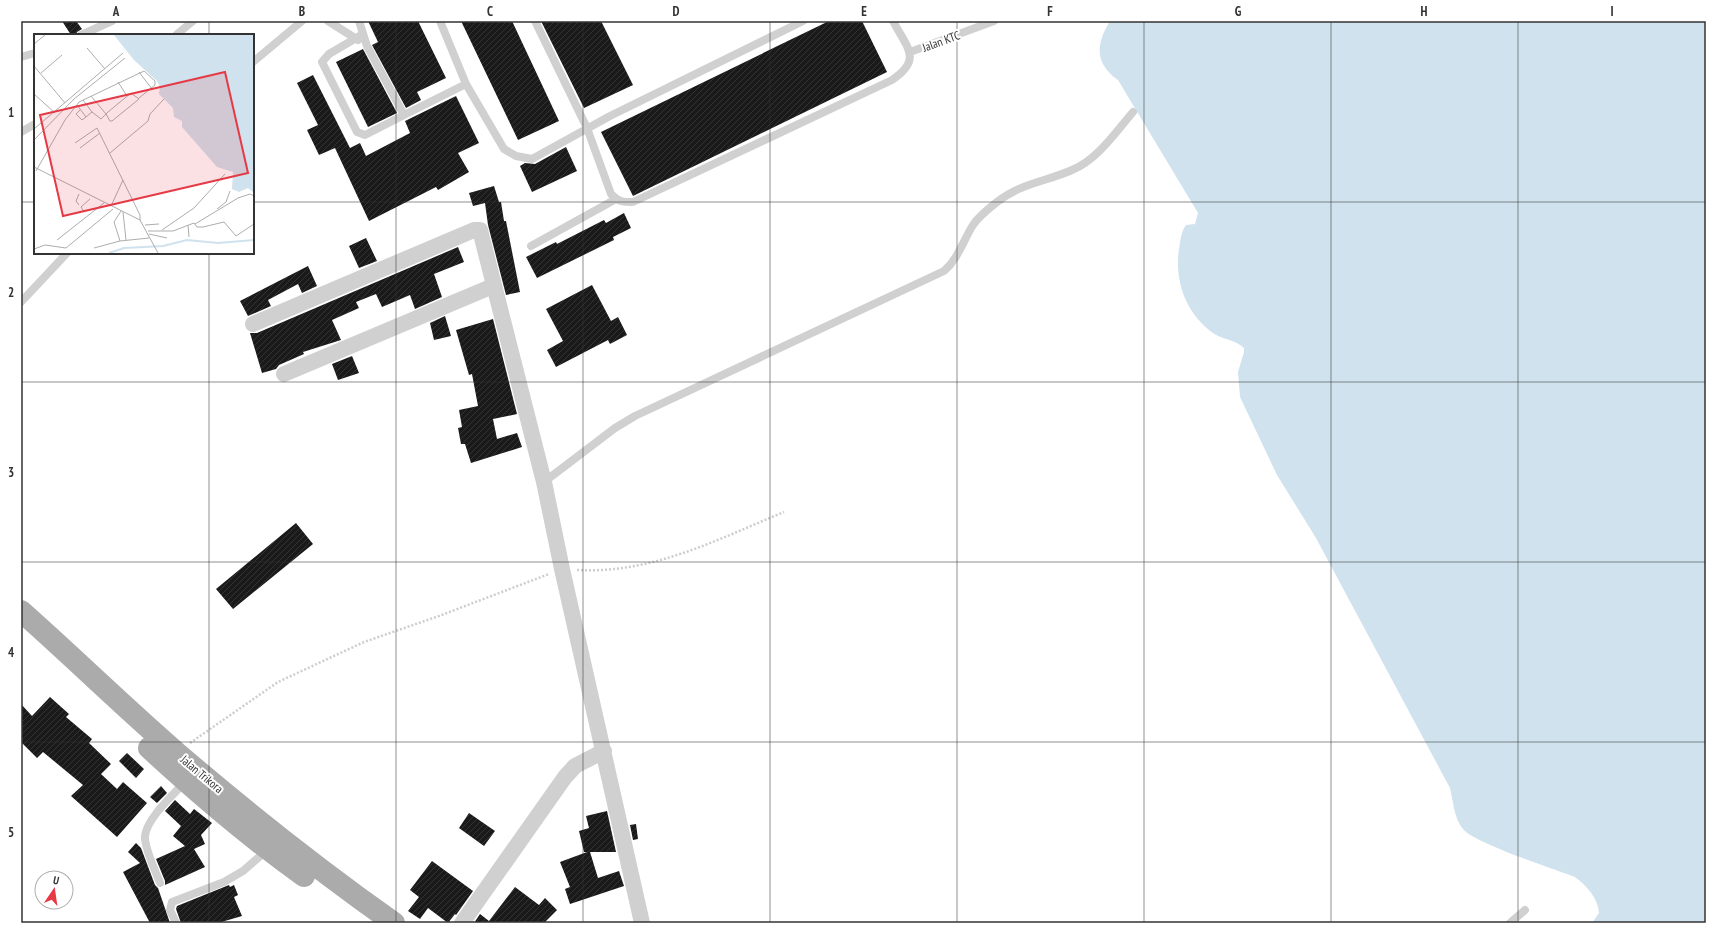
<svg xmlns="http://www.w3.org/2000/svg" width="1727" height="944" font-family="'PT Sans Narrow',sans-serif">
  <defs>
    <pattern id="building-hatch" width="6" height="6" patternUnits="userSpaceOnUse"><rect width="6" height="6" fill="#1a1a1a"/><path d="M-1 1l2-2M0 6l6-6M5 7l2-2" fill="none" stroke="#333"/></pattern>
  </defs>
  <rect width="100%" height="100%" fill="#fff"/>
  <path fill="#cfe2ee" d="M1110,21H1706V923H1592L1599,913C1598,898 1587,886 1575,877C1554,869 1474,843 1463,829C1454,819 1453,800 1450,788L1316,538L1277,475L1240,397L1238,372L1244,352V348C1234,339 1223,340 1213,333C1184,312 1173,277 1180,243C1181,236 1182,231 1186,225L1195,224L1198,213L1118,80C1094,63 1096,44 1110,21Z"/>
  <path fill="url(#building-hatch)" d="M62,21H76L82,29L77,32L76,35H71Z
    M368,21H418L446,78L417,92L421,100L406,108L372,45L378,42Z
    M461,21H512L559,121L518,140Z
    M541,21H601L633,85L584,108Z
    M829,21H862L887,72L633,196L601,132Z
    M363,49L397,113L368,127L336,62Z
    M313,75L350,148L360,143L366,156L410,133L405,121L456,96L479,143L458,153L469,172L438,190L436,187L369,221L335,148L319,155L307,130L318,125L297,83Z
    M566,147L577,171L532,192L520,166L525,163L535,164Z
    M494,186L499,202H501L504,221H506L520,292L506,295L488,225L485,203L473,206L469,193Z
    M624,213L631,228L613,237L614,240L537,278L526,257L556,242L557,244L604,220L606,223Z
    M366,238L377,261L359,268L349,246Z
    M458,247L464,262L434,274L442,297L415,309L410,295L382,307L376,294L356,302L359,308L332,320L341,340L303,352L304,354L279,365L276,369L262,373L250,333H257Z
    M308,266L317,286L302,293L298,284L268,300L271,306L248,316L240,301Z
    M592,285L611,321L618,317L627,335L610,344L608,340L556,367L547,350L563,341L546,309Z
    M445,316L451,336L434,340L430,323Z
    M493,319L517,414L493,419L497,439L517,433L522,447L471,463L465,444H461L458,428L462,427L459,410L478,406L472,374L469,375L456,330Z
    M352,356L359,373L338,380L332,364Z
    M296,523L313,544L233,609L216,589Z
    M50,697L69,714L66,717L92,739L89,743L111,764L101,774L117,789L123,782L147,803L117,837L71,796L83,785L43,752L37,758L21,742V704L32,716Z
    M127,753L144,769L136,778L119,761Z
    M161,786L167,793L157,803L150,797Z
    M175,800L190,814L194,809L212,823L201,835L205,844L194,849L205,867L165,885V881L156,859L185,846L173,836L181,826L165,811Z
    M607,811L616,852H590L598,878L619,871L624,886L570,904L565,889L570,887L560,862L587,852H584L579,831L589,828L586,816Z
    M469,813L495,831L484,846L459,828Z
    M636,824L638,839L633,840L630,825Z
    M136,843L141,848L155,885L158,888L170,923H150L123,872L140,863L128,852Z
    M432,861L473,891L456,915L455,914L448,923L428,908L420,919L408,911L419,897L410,890Z
    M229,885L230,887L234,885L238,895L234,897L242,916L218,923H181L176,909L177,906Z
    M515,887L539,905L545,898L557,910L544,923H474L480,914L489,921Z"/>
  <g fill="none" stroke-linecap="round" stroke-linejoin="round">
    <path stroke="#cdcdcd" stroke-width="2.5" stroke-dasharray="2 2" stroke-linecap="butt" d="M577,570C652,574 716,540 784,512
      M190,743L278,682L364,642L439,616L549,574"/>
    <path stroke="#d0d0d0" stroke-width="8" d="M328,21L358,40
      M359,21L367,46L404,115L466,84L504,149L516,156L532,159L610,116L803,21
      M440,21L466,84
      M535,21L587,128L611,194C618,202 623,202 633,202L892,80C923,59 907,48 893,21
      M363,34L329,54L322,62L357,132L365,135L404,115
      M81,35L112,21
      M176,35L193,21
      M910,52L994,21
      M21,57L35,53
      M253,62L302,21
      M21,132L35,124
      M531,246L616,199
      M21,302L67,253
      M544,482L615,428L635,416L944,271C958,259 963,241 973,225C979,216 988,209 997,202C1021,183 1045,182 1072,170C1097,160 1116,132 1133,112
      M160,883C156,872 144,848 145,836C147,818 173,795 185,782
      M176,923L170,910L172,902L224,882L243,871L267,850
      M1510,923L1525,910"/>
    <path stroke="#d0d0d0" stroke-width="16" d="M253,324L474,230H480L544,482L562,569L642,923
      M284,374L493,286
      M462,923L565,777L575,766L604,751"/>
    <path stroke="#ababab" stroke-width="22" d="M21,611C74,658 124,707 177,753C247,813 319,870 394,923
      M149,748C198,793 249,837 304,876"/>
  </g>
  <path fill="none" stroke="#333" stroke-width="1" stroke-opacity="0.55" d="M209,21V35M396,21V923M583,21V923M770,21V923M957,21V923M1144,21V923M1331,21V923M1518,21V923M21,202H35M253,202H1706M209,253V923M21,382H1706M21,562H1706M21,742H1706"/>
  <g text-anchor="middle" dominant-baseline="central" stroke-width="4" stroke-linejoin="round" paint-order="stroke">
    <g font-size="12" fill="#333" stroke="#fff">
      <text transform="translate(941 41) rotate(-20)">Jalan KTC</text>
      <text transform="translate(202 774) rotate(40)">Jalan Trikora</text>
    </g>
  </g>
  <g transform="translate(34 34)">
    <rect width="220" height="220" fill="#fff"/>
    <path d="M80,1H220V159L214,154L205,158L198,155L199,138L183,133L148,93V87L140,83L139,74L125,60L126,53L123,47L100,26Z" fill="#cfe2ee"/>
    <path fill="none" stroke="#cfe2ee" stroke-width="2" d="M211,1L220,11M75,219L90,214L129,212L153,206L184,209L220,206"/>
    <path fill="none" stroke="#adadad" stroke-width="1" d="M0,10L11,1M53,14L71,35M0,32L31,69M105,38L118,55M7,39L28,21M84,48L93,62M0,60L21,79M49,66L58,78M43,71L52,83L58,78L67,85L74,78L97,59L105,65L78,87H76L72,80L57,62M46,76L42,80L48,86L52,83M0,95L89,19M0,106L40,65L91,24M41,109L63,94L106,181V186M46,114L66,99M76,119L114,87L116,80L130,65M0,133L106,186L124,219M2,137L31,86L45,68L110,37L121,47V51L105,64M45,171L42,167L45,160M77,172L89,146M183,175L192,168L196,157M50,178L47,173L56,165M89,178L92,206M161,190L204,164L216,160L220,162M111,191L125,190M154,191L155,203M128,196L160,174L191,140M114,197H139L160,189L163,193H169L190,188L202,202L220,190M115,200L133,204M23,206L70,169M86,207L80,188L87,177M60,214L86,207L115,204M0,215L11,211L32,214L79,175"/>
    <path fill="#e63946" fill-opacity="0.15" stroke="#e63946" stroke-width="2" d="M191,38L214,139L29,182L6,81Z"/>
    <rect width="220" height="220" fill="none" stroke="#333" stroke-width="2"/>
  </g>
  <rect width="1727" height="944" fill="none" stroke="#ffffff" stroke-width="44"/>
  <g transform="translate(54 890) rotate(13)"><circle r="19" fill="#ffffff" stroke="#adadad"/>
  <path d="M0-3L7 15L0 10L-7 15Z" fill="#e63946"/>
  <text y="-6" font-size="11" font-weight="bold" text-anchor="middle" fill="#333333">U</text>
  </g>
  <rect x="22" y="22" width="1683" height="900" fill="none" stroke="#333" stroke-width="1.5"/>
  <g font-size="13" text-anchor="middle" font-weight="bold" fill="#333">
    <text x="116" y="16">A</text>
    <text x="302" y="16">B</text>
    <text x="490" y="16">C</text>
    <text x="676" y="16">D</text>
    <text x="864" y="16">E</text>
    <text x="1050" y="16">F</text>
    <text x="1238" y="16">G</text>
    <text x="1424" y="16">H</text>
    <text x="1612" y="16">I</text>
    <text x="11" y="117">1</text>
    <text x="11" y="297">2</text>
    <text x="11" y="477">3</text>
    <text x="11" y="657">4</text>
    <text x="11" y="837">5</text>
  </g>
</svg>
